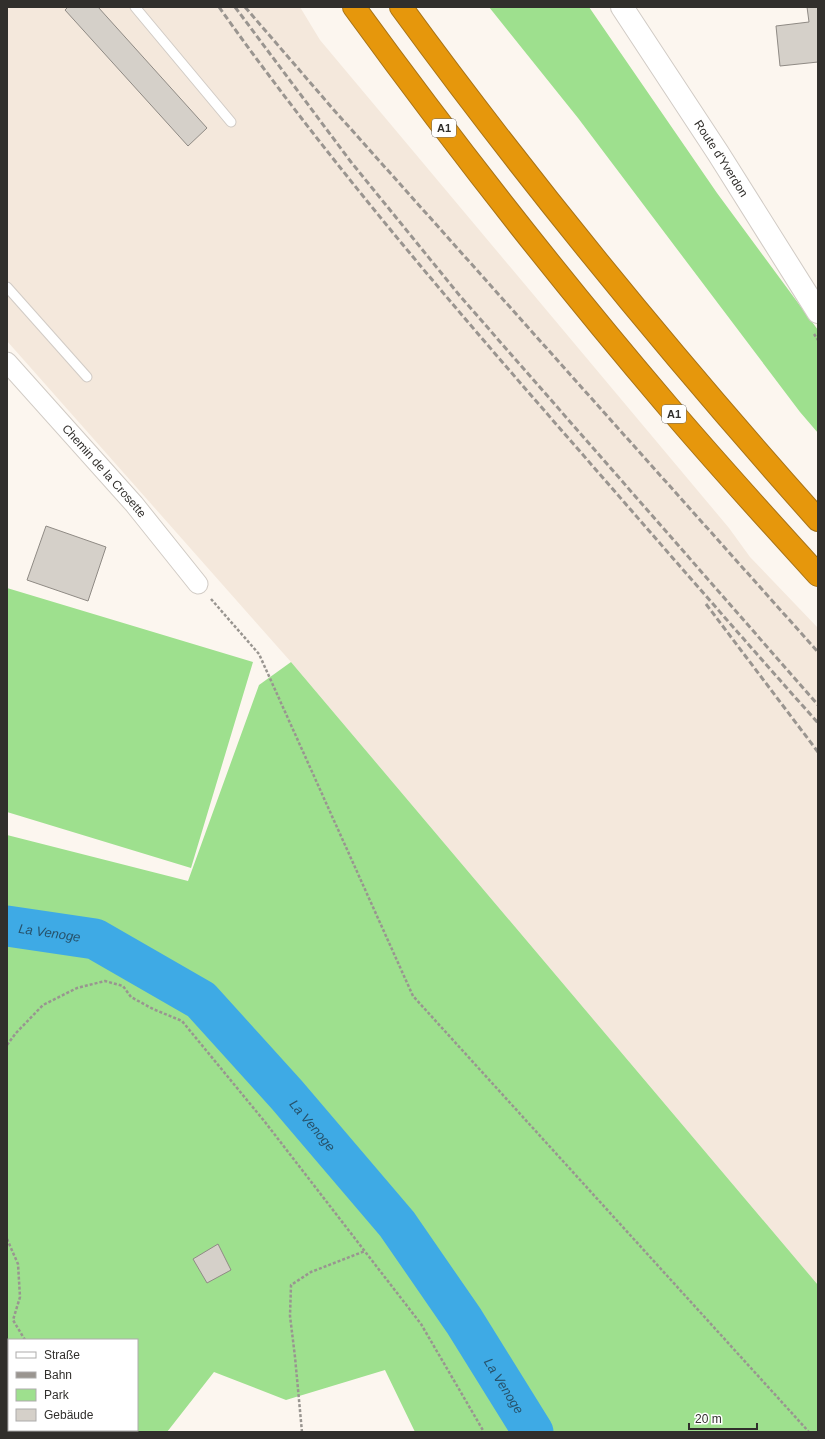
<svg xmlns="http://www.w3.org/2000/svg" width="825" height="1439" font-family="Helvetica,sans-serif">
  <rect width="100%" height="100%" fill="#fcf6ef"/>
  <path fill="#f4e8dc" d="M7,7H300L320,40L729,528L750,557L818,628V1285L291,662L7,341Z"/>
  <path fill="#9ee08e" fill-rule="evenodd" d="M489,7H589L717,193L818,330V433L800,412L578,118Z
    M7,588L253,662L191,868L7,812Z
    M291,662L818,1285V1432H415L385,1370L286,1400L214,1372L167,1432H7V835L188,881L259,685ZM9,1340H137V1430H9Z"/>
  <g fill="none" stroke-linecap="round" stroke-linejoin="round">
    <path stroke="#3eaae5" stroke-width="41" id="s1" d="M7,926L95,939L201,1000L287,1095L397,1224L464,1321L533,1432"/>
  </g>
  <path fill="#d5d0c9" stroke="#8f8a84" d="M68,7H98L207,128L188,146L65,10Z
    M807,7H818V62L780,66L776,26L809,22Z
    M46,526L106,547L88,601L27,580Z
    M218,1244L231,1270L207,1283L193,1259Z"/>
  <g fill="none" stroke-linecap="round" stroke-linejoin="round">
    <defs>
      <path id="service" d="M135,7L231,122
        M7,287L87,377"/>
      <g id="minor">
        <path id="s2" d="M7,362L134,504L198,584"/>
      </g>
      <g id="secondary">
        <path id="s3" d="M622,7L718,153L818,312"/>
      </g>
      <path id="motorway" d="M354,7C453,143 557,276 666,404C715,462 767,519 818,575
        M401,7C531,185 671,355 818,520"/>
    </defs>
    <use href="#service" stroke="#d1cbc5" stroke-width="11"/>
    <use href="#minor" stroke="#d1cbc5" stroke-width="21"/>
    <use href="#secondary" stroke="#d1cbc5" stroke-width="24"/>
    <use href="#motorway" stroke="#a77317" stroke-width="24"/>
    <path stroke="#999590" stroke-width="2.5" stroke-dasharray="3 2" stroke-linecap="butt" d="M814,334L818,340
      M211,599L259,654L413,996L809,1432
      M7,1045L16,1033L43,1005L77,988L105,981L123,986L131,997L153,1009L182,1021L265,1122L421,1324L484,1432
      M7,1239L18,1264L20,1297L13,1320L25,1340
      M40,1430V1432
      M302,1432L295,1357L290,1316L291,1285L311,1272L365,1251"/>
    <use href="#service" stroke="#fff" stroke-width="9"/>
    <use href="#minor" stroke="#fff" stroke-width="19"/>
    <use href="#secondary" stroke="#fff" stroke-width="22"/>
    <use href="#motorway" stroke="#e6970c" stroke-width="22"/>
    <path stroke="#9a9590" stroke-width="3" stroke-dasharray="6 3" stroke-linecap="butt" d="M219,7C329,162 452,305 577,448C657,540 737,632 818,723
      M235,7L351,162L460,296L818,705
      M245,7L333,109L818,652
      M706,604L818,752"/>
  </g>
  <g text-anchor="middle" dominant-baseline="central" stroke-width="3" stroke-linejoin="round" paint-order="stroke">
    <g fill="#fff" stroke="#6f6d6b" stroke-width="1">
      <rect x="432" y="119" width="24" height="18" rx="3"/>
      <rect x="662" y="405" width="24" height="18" rx="3"/>
    </g>
    <g font-size="11" font-weight="bold" fill="#312f2c">
      <text x="444" y="128">A1</text>
      <text x="674" y="414">A1</text>
    </g>
    <g font-size="12" fill="#312f2c" stroke="#fff">
      <text stroke="none"><textPath href="#s3" startOffset="181">Route d'Yverdon</textPath></text>
      <text stroke="none"><textPath href="#s2" startOffset="146">Chemin de la Crosette</textPath></text>
    </g>
    <g font-size="13" font-style="italic" fill="#27526b" stroke="#fff">
      <text stroke="none"><textPath href="#s1" startOffset="43">La Venoge</textPath></text>
      <text stroke="none"><textPath href="#s1" startOffset="379">La Venoge</textPath></text>
      <text stroke="none"><textPath href="#s1" startOffset="703">La Venoge</textPath></text>
    </g>
  </g>
  <rect width="825" height="1439" fill="none" stroke="#312f2c" stroke-width="16"/>
  <rect x="8" y="1339" width="130" height="92" fill="#ffffff" stroke="#adacab"/>
  <rect x="16" y="1352" width="20" height="6" fill="#ffffff" stroke="#adacab"/>
  <text x="44" y="1359" font-size="12" fill="#312f2c">Straße</text>
  <rect x="16" y="1372" width="20" height="6" fill="#9a9590" stroke="#adacab"/>
  <text x="44" y="1379" font-size="12" fill="#312f2c">Bahn</text>
  <rect x="16" y="1389" width="20" height="12" fill="#9ee08e" stroke="#adacab"/>
  <text x="44" y="1399" font-size="12" fill="#312f2c">Park</text>
  <rect x="16" y="1409" width="20" height="12" fill="#d5d0c9" stroke="#adacab"/>
  <text x="44" y="1419" font-size="12" fill="#312f2c">Gebäude</text>
  <path d="M689 1423v6h68v-6" fill="none" stroke="#312f2c" stroke-width="2"/>
  <text x="695" y="1423" font-size="12" fill="#312f2c" stroke="#ffffff" stroke-width="3" paint-order="stroke">20 m</text>
</svg>
